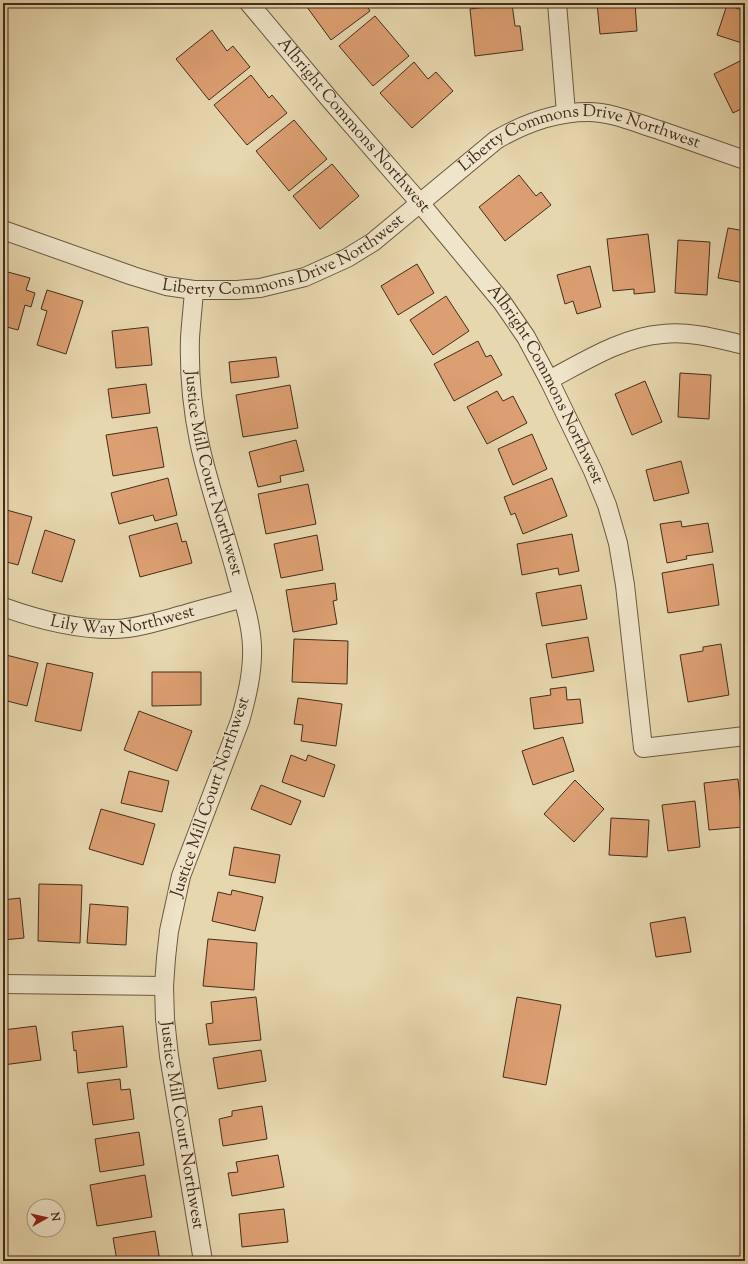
<svg xmlns="http://www.w3.org/2000/svg" width="748" height="1264" font-family="'Sorts Mill Goudy',serif">
  <rect width="100%" height="100%" fill="#e7d7ae"/>
  <filter id="stains"><feTurbulence type="fractalNoise" baseFrequency=".005" numOctaves="4"/><feColorMatrix values="0 0 0 0 .2 0 0 0 0 .09 0 0 0 0 .02 0 0 0 .5 -.17"/></filter>
  <radialGradient id="worn" r=".72"><stop offset=".6" stop-color="#630" stop-opacity="0"/><stop offset="1" stop-color="#630" stop-opacity=".3"/></radialGradient>
  <path fill="#dc9f71" stroke="#432d1c" d="M304,3H365L370,11L331,40Z
    M597,3H635L637,31L600,34Z
    M512,4L515,26H520L523,50L475,56L470,9Z
    M727,5L745,11V44L717,35Z
    M375,16L409,56L373,86L339,46Z
    M212,30L227,51L233,46L250,67L209,100L176,59Z
    M740,61L745,72V107L733,113L714,74Z
    M414,62L428,79L436,72L453,91L412,128L380,93Z
    M251,75L269,98L272,95L287,113L247,145L214,105Z
    M294,120L327,159L289,191L256,151Z
    M332,164L359,196L320,229L293,196Z
    M519,175L536,196L541,192L551,205L505,241L479,207Z
    M728,228L745,231V283L718,278Z
    M648,234L655,292L634,294V289L613,291L607,239Z
    M678,240L710,242L707,295L675,293Z
    M417,264L434,293L398,315L381,286Z
    M590,266L601,307L577,314L573,301L565,304L557,275Z
    M4,271L30,278L26,290L35,293L31,307L25,305L18,330L3,326V276Z
    M47,290L83,301L66,354L37,345L47,311L41,309Z
    M446,296L469,331L433,355L410,320Z
    M148,327L152,365L116,368L112,331Z
    M478,341L486,357L491,355L502,375L454,401L434,364Z
    M276,357L279,377L231,383L229,362Z
    M680,373L711,375L709,419L678,417Z
    M645,381L662,422L632,435L615,394Z
    M146,384L150,413L112,418L108,389Z
    M290,385L298,428L243,437L236,395Z
    M497,391L503,401L513,396L527,423L487,444L467,407Z
    M157,427L164,467L113,476L106,435Z
    M532,434L547,469L513,485L498,449Z
    M296,440L304,471L280,476L281,482L258,487L249,452Z
    M681,461L689,493L654,501L646,470Z
    M168,478L177,515L155,521L153,515L119,524L111,493Z
    M552,478L567,516L523,534L515,513L511,515L504,497Z
    M308,484L316,524L266,534L258,494Z
    M3,509L32,517L18,565L3,561Z
    M681,521L682,527L708,523L713,552L686,556L687,559L667,563L660,524Z
    M177,523L182,542L186,541L192,563L140,577L129,536Z
    M45,530L75,540L62,582L32,573Z
    M572,534L579,571L559,575L558,568L522,575L517,544Z
    M317,535L323,570L281,578L274,544Z
    M713,564L719,605L668,613L662,573Z
    M335,583L337,600L333,601L337,624L293,632L286,590Z
    M581,585L587,619L542,626L536,593Z
    M588,637L594,671L552,678L546,644Z
    M294,639L348,641L347,684L292,682Z
    M741,641H745V668Z
    M721,644L729,695L688,702L680,655L703,651V647Z
    M6,655L38,663L27,706L3,700V667Z
    M47,663L93,673L81,731L35,721Z
    M152,672H201V705L152,706Z
    M566,687L567,700L580,699L583,723L534,729L530,698L551,695L550,689Z
    M298,698L342,704L336,746L301,741L303,725L294,724Z
    M139,711L192,731L177,771L124,750Z
    M563,737L574,771L533,785L522,751Z
    M291,755L306,761L308,755L335,765L324,797L282,782Z
    M129,771L169,781L162,812L121,803Z
    M738,779L743,827L709,830L704,783Z
    M575,780L604,809L574,842L544,814Z
    M261,785L301,801L291,825L251,809Z
    M695,801L700,847L668,851L662,805Z
    M101,809L155,824L143,865L89,849Z
    M611,818L649,820L647,857L609,855Z
    M234,847L280,855L275,883L229,875Z
    M39,884L82,885L80,943L38,941Z
    M232,890L263,897L255,931L212,921L218,892L231,895Z
    M20,898L24,938L3,940V900Z
    M90,904L128,907L126,945L87,943Z
    M685,917L691,952L656,957L650,923Z
    M208,939L257,943L254,990L203,986Z
    M256,997L261,1040L209,1045L206,1024L213,1023L211,1002Z
    M517,997L561,1005L546,1085L503,1077Z
    M36,1026L41,1060L3,1065V1030Z
    M123,1026L127,1067L78,1073L76,1050L74,1051L72,1032Z
    M261,1050L266,1081L218,1089L213,1058Z
    M120,1079L121,1090L130,1089L134,1119L93,1125L87,1083Z
    M262,1106L267,1139L223,1146L219,1119L232,1116V1111Z
    M139,1132L144,1165L100,1172L95,1139Z
    M278,1155L284,1187L232,1196L228,1173L238,1172L236,1162Z
    M145,1175L152,1217L97,1226L90,1185Z
    M284,1209L288,1242L242,1247L239,1214Z
    M155,1231L160,1261H117L113,1238Z
    M302,1257V1261H279Z"/>
  <g fill="none" stroke-linecap="round" stroke-linejoin="round">
    <defs>
      <g id="street">
        <path id="s1" d="M249,3L332,102L420,203L502,302L526,337L549,380L593,471L607,505L618,543L625,585L643,748L745,736"/>
        <path d="M557,3L566,113"/>
        <path id="s2" d="M3,230L133,276L166,286L194,290H237L260,288L305,277L347,258L373,242L496,140C525,123 554,112 588,112C612,112 636,123 659,130C687,140 716,150 745,160"/>
        <path id="s3" d="M194,290C193,306 191,322 190,338C189,372 192,407 199,441C209,488 226,534 238,581C244,602 251,624 252,646C253,672 247,696 240,721L181,876L169,931L166,958L164,986L165,1019L169,1056L203,1261"/>
        <path d="M549,380C585,361 622,337 663,334C691,331 718,339 745,345"/>
        <path id="s4" d="M3,607C39,620 77,630 116,629C138,628 160,621 182,615C202,609 223,604 243,598"/>
        <path d="M3,984L164,986"/>
      </g>
    </defs>
    <use href="#street" stroke="#6c5840" stroke-width="20"/>
    <use href="#street" stroke="#efe5ca" stroke-width="18"/>
  </g>
  <g text-anchor="middle" dominant-baseline="central" stroke-width="3" stroke-linejoin="round" paint-order="stroke">
    <g font-size="17" fill="#432d1c" stroke="#efe5ca">
      <text stroke="none"><textPath href="#s1" startOffset="161">Albright Commons Northwest</textPath></text>
      <text stroke="none"><textPath href="#s2" startOffset="634">Liberty Commons Drive Northwest</textPath></text>
      <text stroke="none"><textPath href="#s2" startOffset="298">Liberty Commons Drive Northwest</textPath></text>
      <text stroke="none"><textPath href="#s1" startOffset="485">Albright Commons Northwest</textPath></text>
      <text stroke="none"><textPath href="#s3" startOffset="186">Justice Mill Court Northwest</textPath></text>
      <text stroke="none"><textPath href="#s4" startOffset="123">Lily Way Northwest</textPath></text>
      <text transform="translate(211 797) rotate(-71)">Justice Mill Court Northwest</text>
      <text stroke="none"><textPath href="#s3" startOffset="858">Justice Mill Court Northwest</textPath></text>
    </g>
  </g>
  <rect width="748" height="1264" fill="none" stroke="#e7d7ae" stroke-width="16"/>
  <rect x="4" y="4" width="740" height="1256" fill="none" stroke="#432d1c" stroke-width="2"/>
  <rect x="8" y="8" width="732" height="1248" fill="none" stroke="#432d1c"/>
  <g transform="translate(46 1218) rotate(82)"><circle r="19" fill="#efe5ca" stroke="#aa9b84"/>
  <path d="M0-3L7 15L0 10L-7 15Z" fill="#8f2418"/>
  <text y="-6" font-size="11" font-weight="bold" text-anchor="middle" fill="#432d1c">N</text>
  </g>
  <rect width="100%" height="100%" filter="url(#stains)"/>
  <rect width="100%" height="100%" fill="url(#worn)"/>
</svg>
